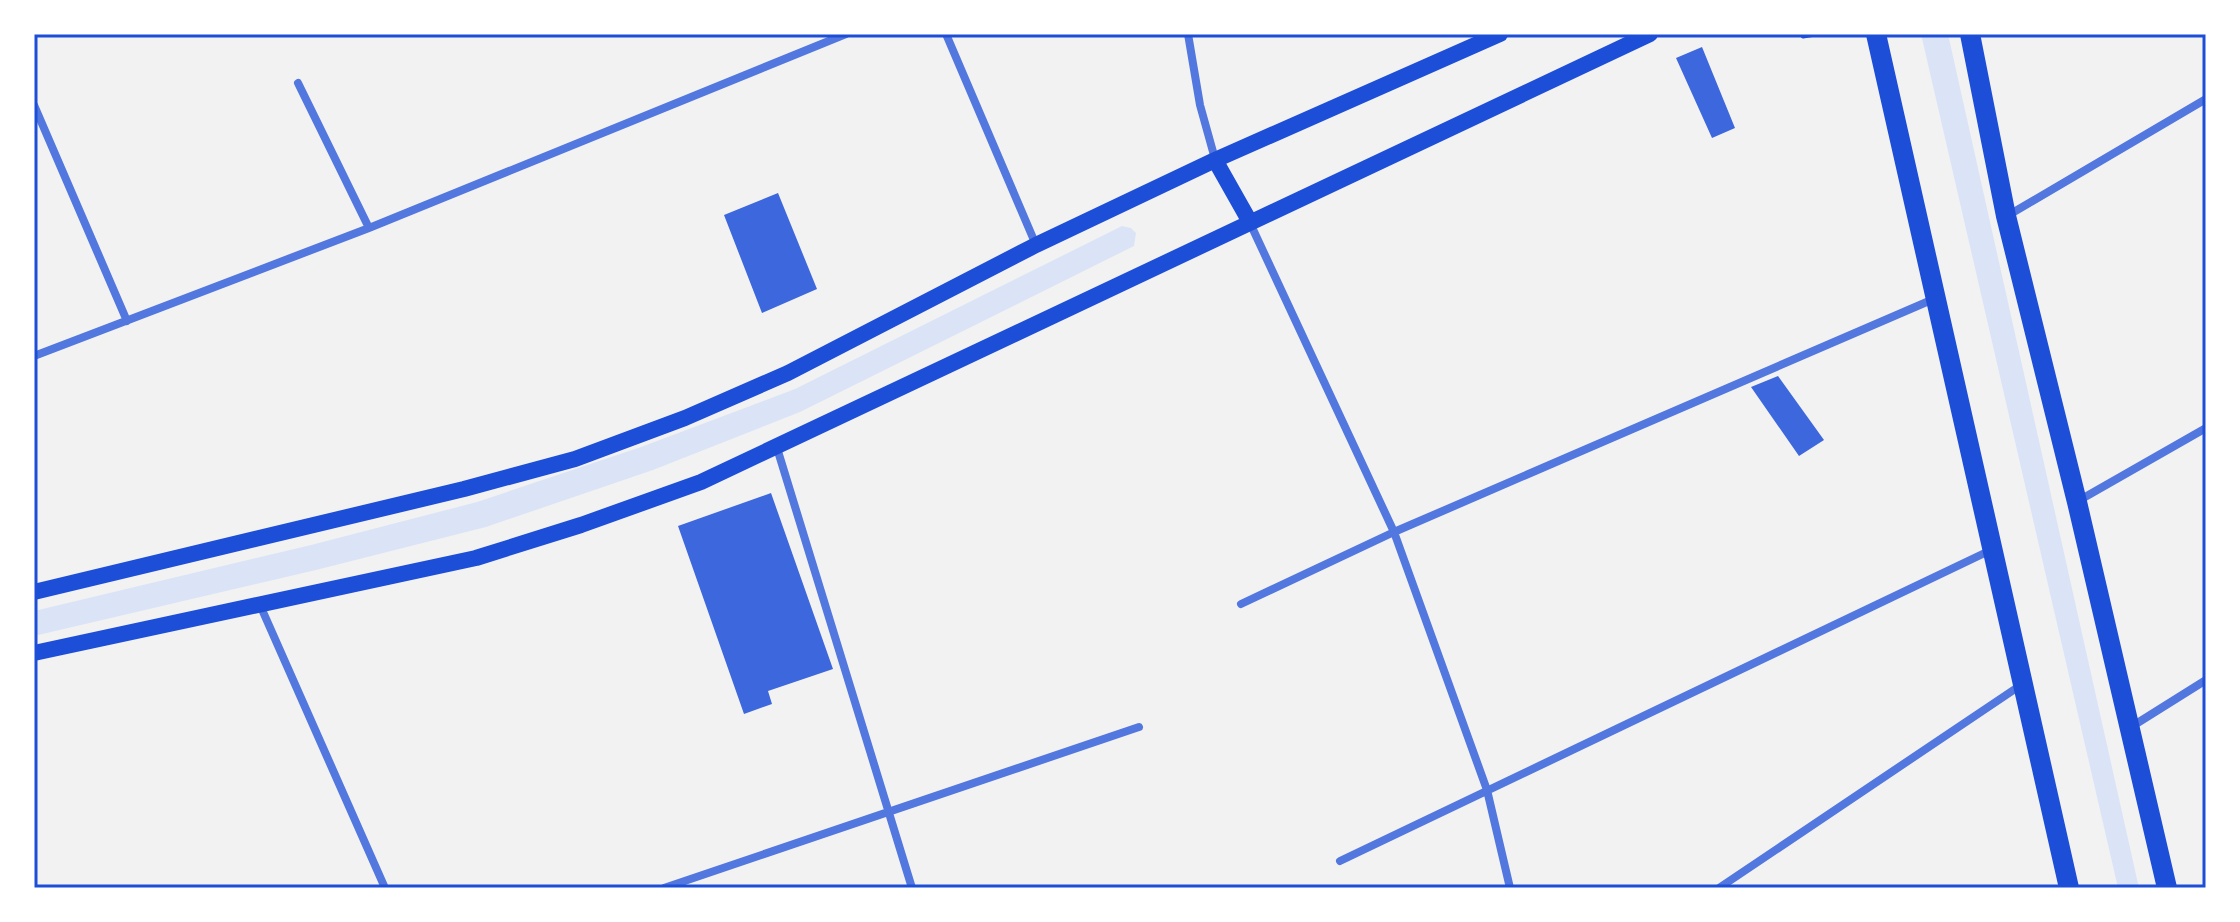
<svg xmlns="http://www.w3.org/2000/svg" width="2240" height="922" font-family="Barlow,sans-serif">
  <rect width="100%" height="100%" fill="#f2f2f2"/>
  <path fill="#dbe4f7" d="M1921,34H1948L2139,888H2118Z
    M1122,226L1131,228L1136,233L1134,246L800,412L653,470L486,527L316,570L34,636V611L311,545L477,502L641,447L795,389Z"/>
  <path fill="#3d67dc" d="M1702,47L1735,128L1712,138L1676,58Z
    M778,193L817,289L762,313L724,215Z
    M1778,376L1824,440L1799,456L1751,387Z
    M771,493L833,669L768,691L772,704L744,714L678,526Z"/>
  <g fill="none" stroke-linecap="round" stroke-linejoin="round">
    <path stroke="#1d4ed8" stroke-width="5" d="M1802,34L1803,36L1815,34"/>
    <path stroke="#5277de" stroke-width="8" d="M946,34L1036,245
      M1188,34L1200,105L1215,159
      M298,83L369,228
      M34,105L127,321
      M2007,216L2206,99
      M1250,223L1394,532L1487,790L1510,888
      M34,356L369,228L846,34
      M777,448L912,888
      M2078,501L2206,428
      M1241,604L1394,532L1936,298
      M260,605L385,888
      M2131,727L2206,680
      M1340,861L1991,550
      M664,888L1139,727
      M1719,888L2021,685"/>
    <path stroke="#1d4ed8" stroke-width="16" d="M1215,160L1250,222
      M34,592L464,489L575,459L685,418L788,373L1036,245L1215,160L1500,34
      M34,653L476,558L581,525L701,482L1650,34"/>
    <path stroke="#1d4ed8" stroke-width="20" d="M1876,34L2069,888
      M1970,34L2006,216L2077,502L2167,888"/>
  </g>
  <rect width="2240" height="922" fill="none" stroke="#ffffff" stroke-width="72"/>
  <rect x="36" y="36" width="2168" height="850" fill="none" stroke="#1d4ed8" stroke-width="3"/>
</svg>
